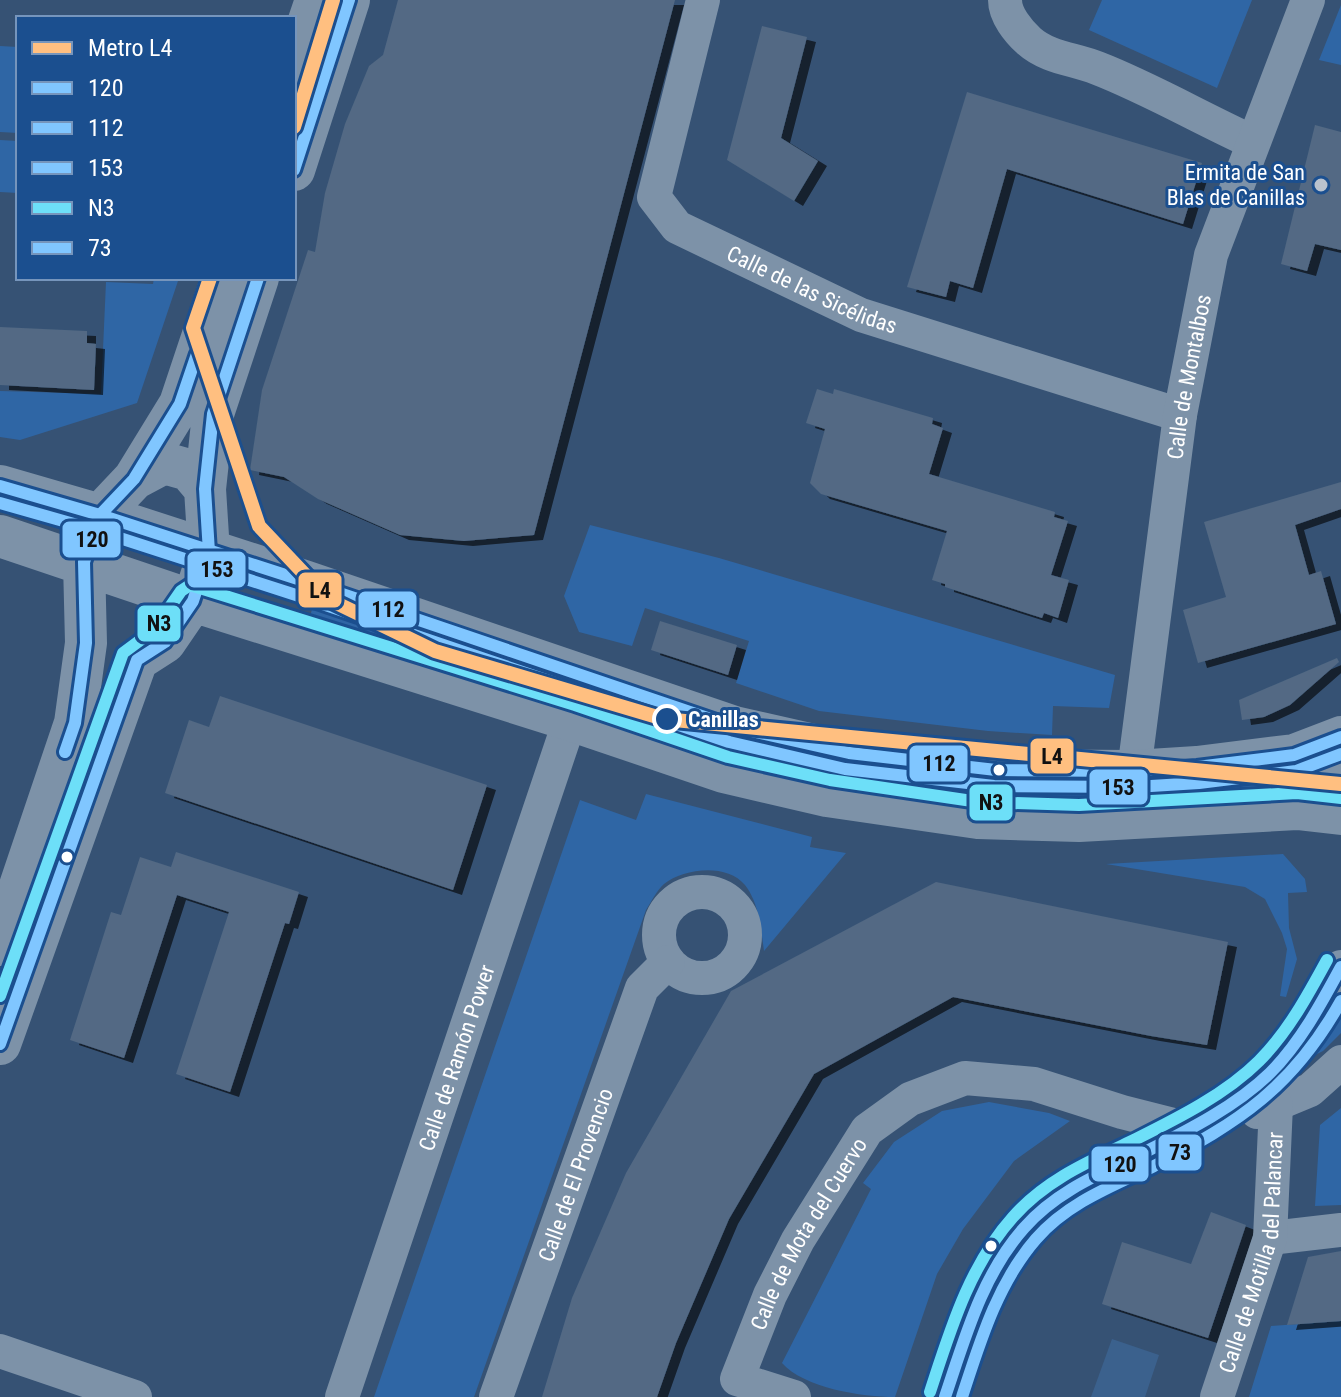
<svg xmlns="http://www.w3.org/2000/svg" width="1341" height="1397" font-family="'Roboto Condensed',sans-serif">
  <defs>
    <filter id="shadow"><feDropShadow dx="9" dy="5" stdDeviation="0" flood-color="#0009"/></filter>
  </defs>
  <rect width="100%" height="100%" fill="#365274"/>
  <path fill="#2f66a5" d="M1102,0H1252L1217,88L1089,30Z
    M1341,5V65L1319,60Z
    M0,46L18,47V133L0,132Z
    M0,140L18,141V193L0,192Z
    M154,278H179L137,403L20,440L0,437V391L101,394L106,282L153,284Z
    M590,525L719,558L1115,675L1109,708L1053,706L1052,735L988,731L819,711L736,683L749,641L645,608L632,646L579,632L564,596Z
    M313,605L732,744L1282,772L1284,794L1063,804V797L1050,796L1048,805L969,800L780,771L781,762L761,758L760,767L309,621Z
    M646,794L812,837L810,847L846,853L764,951C761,929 759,903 745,885C727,863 684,868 664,884C657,890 651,902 646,910L474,1397H374L580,800L636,820Z
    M1283,854L1305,879L1307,892L1288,893L1289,928L1297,959L1286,997L1280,996L1287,949L1282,933L1265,899L1245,887L1106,864Z
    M1341,1008V1033L1323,1051L1305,1060L1324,1037Z
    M989,1102L1049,1113L1070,1121L1014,1161L963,1229L937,1274L895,1397C862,1397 804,1388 782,1363L871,1189L863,1183L894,1142L942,1111Z
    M1341,1108V1205L1315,1206L1320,1125Z
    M1341,1321V1397H1249L1271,1326Z"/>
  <path fill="#3b618d" d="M1112,1339L1159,1355L1145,1397H1091Z"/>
  <path fill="#526984" filter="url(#shadow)" d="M398,0H675L534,535L464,541L400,535L318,499L284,477L250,470L262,390L308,250L315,252L325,193L345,124L369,66L383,55Z
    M762,26L807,37L781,138L818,161L794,201L727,160Z
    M967,92L1202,163L1183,224L1007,169L973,288L950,281L946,297L907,287Z
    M1315,125L1341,132V250L1315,244L1307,271L1281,264Z
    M0,327L87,331V343L96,344L94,390L0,385Z
    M817,389L833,394L834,389L933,418L932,424L943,428L929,474L1055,512L1054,517L1068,521L1051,575L1069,580L1058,618L1044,613L1042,618L945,587V584L932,580L947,531L821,494L810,483L825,429L806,423Z
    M1341,482V509L1295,525L1309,575L1321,571L1336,624L1198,663L1183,610L1226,597L1204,522Z
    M660,621L737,645L728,675L651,650Z
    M1337,658L1339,662L1290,705L1264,717L1242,720L1239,700Z
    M220,696L487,785L453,890L165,793L189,720L209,727Z
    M176,852L299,892L289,924L285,923L230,1092L176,1074L229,912L177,895L124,1058L70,1040L111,912L121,915L140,857L171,867Z
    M936,882L1228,942L1207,1045L1151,1036L953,997L814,1074L729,1219L676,1343L657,1397H542L572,1298L626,1173L731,991Z
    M1211,1212L1246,1225L1208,1338L1102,1304L1122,1242L1191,1264Z
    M1341,1251V1321L1287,1325L1308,1257Z"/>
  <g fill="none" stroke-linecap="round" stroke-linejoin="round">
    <g stroke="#7d92a8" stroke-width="34">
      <path id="s1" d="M703,0L654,197L677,227L861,315L1180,415"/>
      <path d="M1005,0C1005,15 1018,31 1029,41C1048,58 1075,59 1097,68C1149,88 1202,119 1253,142"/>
      <path id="s2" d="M1134,771L1180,415L1211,255L1308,0"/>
      <circle cx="702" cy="935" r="43"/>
      <path d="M1257,1112L1310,1090L1341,1062"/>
      <path d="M1270,1238L1341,1230"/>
      <path d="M0,1351L135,1397"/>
      <path id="s3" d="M342,1397L570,720"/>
      <path id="s4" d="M496,1397L642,988L668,962"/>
      <path id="s5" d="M794,1397L737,1379L770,1295L798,1240L867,1130L910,1099L965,1078L1034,1084L1122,1112L1189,1129"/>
      <path d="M945,1397C966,1335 981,1278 1024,1228C1057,1190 1103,1173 1147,1151C1181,1134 1226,1108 1256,1085C1290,1060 1322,1004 1341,967"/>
      <path id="s6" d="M1217,1397L1270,1238L1276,1105"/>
    </g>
    <path stroke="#7d92a8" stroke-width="42" d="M294,65L316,0
      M294,170L349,0
      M134,479L180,404L222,278
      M0,486L100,515L304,581L734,727L849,753L996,770L1134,771L1197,767L1294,755L1341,737
      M0,536L193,601L570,720L724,772L827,796L978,818L1079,821L1297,809L1341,814
      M137,660L165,642L193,601L209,552L205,489L213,414L258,278
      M1341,757L1339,763L1341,794
      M0,945L75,723L86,643L84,562L100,515L134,479L164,463L189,470L205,489
      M0,1044L137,660"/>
    <defs>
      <path id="bus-1" d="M294,170L349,0
        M65,752L75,723L86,643L84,562L100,515L134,479L180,404L197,354
        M0,1044L137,660L165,642L193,601L209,552L205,489L213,414L258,278
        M945,1397C965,1338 982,1275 1024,1228C1057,1190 1104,1172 1147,1151C1189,1130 1236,1106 1270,1073C1300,1043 1321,1004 1341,967"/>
      <path id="bus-2" d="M0,486L100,515L304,581L734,727L849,753L996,770L1134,771L1197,767L1294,755L1341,737"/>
      <path id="bus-3" d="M0,503L95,530L299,596L729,742L845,769L994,786L1135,787L1199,783L1296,771L1341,754"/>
      <path id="bus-4" d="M0,996L123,653L154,630L181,591L190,585L575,705L728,757L830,780L979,802L1079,805L1297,793L1341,798
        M930,1392C950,1331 969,1266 1013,1217C1046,1179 1092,1160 1136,1139C1178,1118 1226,1094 1259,1061C1288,1032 1308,995 1327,960"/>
      <path id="bus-5" d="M962,1397C980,1342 997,1284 1036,1239C1067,1203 1112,1186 1154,1166C1240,1122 1293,1087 1341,1001"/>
    </defs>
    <use href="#bus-1" stroke="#1b4f8f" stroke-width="18"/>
    <use href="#bus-2" stroke="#1b4f8f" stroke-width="18"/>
    <use href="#bus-3" stroke="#1b4f8f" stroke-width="18"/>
    <use href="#bus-4" stroke="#1b4f8f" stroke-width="18"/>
    <use href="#bus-5" stroke="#1b4f8f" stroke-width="18"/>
    <use href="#bus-1" stroke="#80c6ff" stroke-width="12"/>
    <use href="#bus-2" stroke="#80c6ff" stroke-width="12"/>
    <use href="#bus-3" stroke="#80c6ff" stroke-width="12"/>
    <use href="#bus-4" stroke="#6ddff8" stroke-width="12"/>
    <use href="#bus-5" stroke="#80c6ff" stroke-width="12"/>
    <defs>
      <path id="metro-1" d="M294,127L333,0
        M210,278L193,328L259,526L328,599L435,651L664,719L1341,784"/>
    </defs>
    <use href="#metro-1" stroke="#1b4f8f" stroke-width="20"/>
    <use href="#metro-1" stroke="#ffbf80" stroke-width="14"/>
  </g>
  <circle fill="#b9c2ce" stroke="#1b4f8f" stroke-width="3" cx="1321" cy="185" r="8"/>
  <circle fill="#1b4f8f" stroke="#fff" stroke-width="4" cx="667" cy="719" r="13"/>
  <g fill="#fff" stroke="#1b4f8f" stroke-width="3">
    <circle cx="999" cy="770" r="7"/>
    <circle cx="67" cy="857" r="7"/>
    <circle cx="991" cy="1246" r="7"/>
  </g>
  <g text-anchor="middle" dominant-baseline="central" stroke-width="6" stroke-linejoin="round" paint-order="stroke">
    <g font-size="22" fill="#fff" stroke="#1b4f8f" text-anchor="end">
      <text x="1305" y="172">Ermita de San<tspan x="1305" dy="25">Blas de Canillas</tspan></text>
    </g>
    <g font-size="22" fill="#fff" stroke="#1b4f8f">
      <text stroke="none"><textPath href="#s1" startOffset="390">Calle de las Sicélidas</textPath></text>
      <text stroke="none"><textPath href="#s2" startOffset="398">Calle de Montalbos</textPath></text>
      <text stroke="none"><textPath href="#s3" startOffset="358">Calle de Ramón Power</textPath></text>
      <text stroke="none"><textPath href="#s4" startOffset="236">Calle de El Provencio</textPath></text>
      <text stroke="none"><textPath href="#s5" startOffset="222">Calle de Mota del Cuervo</textPath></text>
      <text stroke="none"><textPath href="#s6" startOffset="150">Calle de Motilla del Palancar</textPath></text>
    </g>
    <g font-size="22" font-weight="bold" fill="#fff" stroke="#1b4f8f" text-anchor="start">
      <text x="688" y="719">Canillas</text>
    </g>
  </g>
  <g stroke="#1b4f8f" stroke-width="3">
    <rect x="61" y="520" width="61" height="39" rx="8" fill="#80c6ff"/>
    <rect x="186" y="550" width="61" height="39" rx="8" fill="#80c6ff"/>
    <rect x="297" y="571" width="46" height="38" rx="8" fill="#ffbf80"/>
    <rect x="357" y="590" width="61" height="39" rx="8" fill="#80c6ff"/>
    <rect x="136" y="604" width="46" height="39" rx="8" fill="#6ddff8"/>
    <rect x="1029" y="737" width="46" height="38" rx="8" fill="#ffbf80"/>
    <rect x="908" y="744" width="61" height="39" rx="8" fill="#80c6ff"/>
    <rect x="1088" y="768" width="61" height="38" rx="8" fill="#80c6ff"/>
    <rect x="968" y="783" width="46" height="39" rx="8" fill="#6ddff8"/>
    <rect x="1157" y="1133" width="46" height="39" rx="8" fill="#80c6ff"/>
    <rect x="1090" y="1145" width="60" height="38" rx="8" fill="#80c6ff"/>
  </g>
  <g font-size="22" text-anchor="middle" font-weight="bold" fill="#111">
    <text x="92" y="547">120</text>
    <text x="217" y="577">153</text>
    <text x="320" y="598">L4</text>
    <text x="388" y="617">112</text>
    <text x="159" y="631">N3</text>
    <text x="1052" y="764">L4</text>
    <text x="939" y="771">112</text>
    <text x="1118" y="795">153</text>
    <text x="991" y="810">N3</text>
    <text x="1180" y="1160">73</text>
    <text x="1120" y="1172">120</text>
  </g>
  <rect x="16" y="16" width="280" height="264" fill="#1b4f8f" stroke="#7695bc" stroke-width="2"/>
  <rect x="32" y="42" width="40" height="12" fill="#ffbf80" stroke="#7695bc" stroke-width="2"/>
  <text x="88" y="56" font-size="24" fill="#ffffff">Metro L4</text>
  <rect x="32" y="82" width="40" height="12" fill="#80c6ff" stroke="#7695bc" stroke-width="2"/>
  <text x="88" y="96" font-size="24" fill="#ffffff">120</text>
  <rect x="32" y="122" width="40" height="12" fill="#80c6ff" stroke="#7695bc" stroke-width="2"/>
  <text x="88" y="136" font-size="24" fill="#ffffff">112</text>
  <rect x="32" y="162" width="40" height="12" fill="#80c6ff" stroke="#7695bc" stroke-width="2"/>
  <text x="88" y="176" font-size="24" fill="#ffffff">153</text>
  <rect x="32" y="202" width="40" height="12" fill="#6ddff8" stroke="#7695bc" stroke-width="2"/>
  <text x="88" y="216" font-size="24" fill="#ffffff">N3</text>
  <rect x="32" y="242" width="40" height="12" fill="#80c6ff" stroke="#7695bc" stroke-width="2"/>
  <text x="88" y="256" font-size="24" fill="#ffffff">73</text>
</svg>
